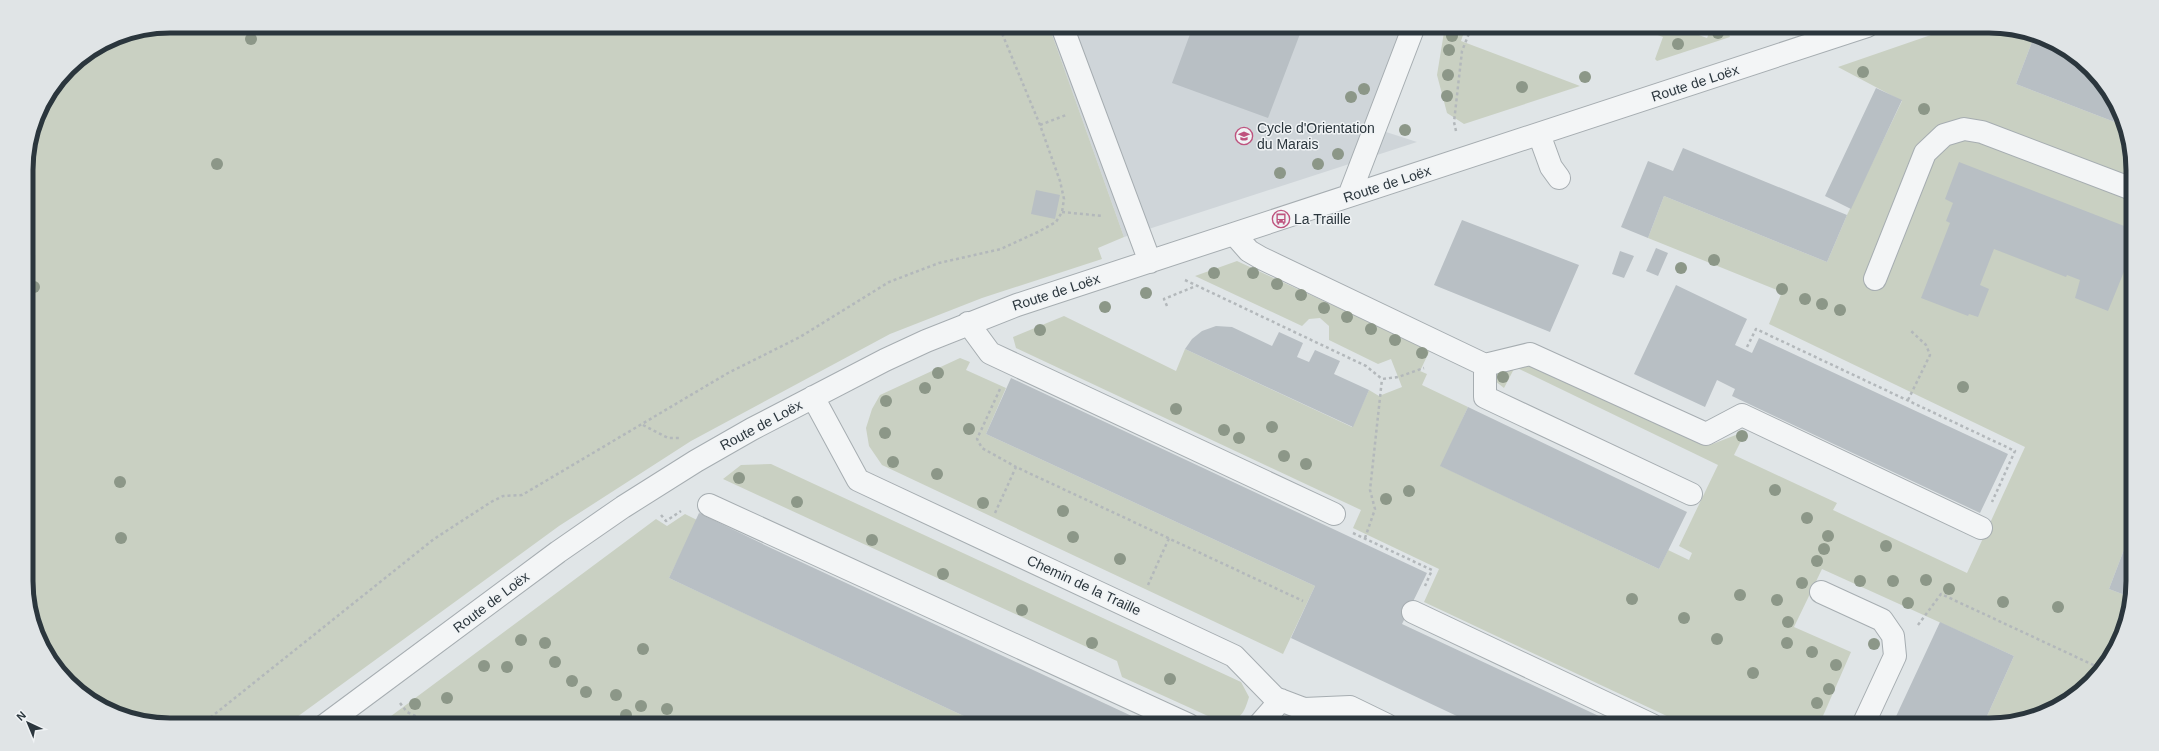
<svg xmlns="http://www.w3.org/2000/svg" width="2159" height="751" font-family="Helvetica,sans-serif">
  <rect width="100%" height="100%" fill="#e0e5e7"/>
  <path fill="#cfd5d9" d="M1049,26H1423L1383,131L1417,142L1124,237Z"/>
  <path fill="#c9d0c2" d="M170,26H1049L1124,237L1098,248L1102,259L982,298L890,334L691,441L559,526L286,725H170L124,717L62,676L29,609L26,160L41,107L75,62L115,37Z
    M1445,26H1466L1461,41L1580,86L1464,124L1447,113L1437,75Z
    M1634,26H1674L1707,38L1712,26H1726L1730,37L1657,61L1655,59L1663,37Z
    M1957,26H1989L2035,34L2016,84L2125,126L2132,151L2133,526L2109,589L2130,597C2129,607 2128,618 2125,627C2105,687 2044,725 1983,725L2014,656L1822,569L1794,627L1851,652L1819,725H1686L1424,602L1439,569L1353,528L1361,510L1016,348L1013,337L1064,316L1176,371L1185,349L1352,427L1369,390L1379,396L1402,387L1391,359L1378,364L1329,340V326L1320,318L1309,319L1302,326L1195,276L1237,261L1430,350L1420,371L1427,374L1422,385L1468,407L1441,466L1659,569L1668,550L1689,560L1692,553L1679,546L1718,465L1515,367L1504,388L1495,381L1496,373L1510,365L1529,364L1710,445L1746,431L1734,455L1837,503L1833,510L1967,573L2025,447L1769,324L1782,292L1648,238L1664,196L1827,262L1847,215L1902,101L1838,67Z
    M960,358L970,362L966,370L1006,388L986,434L1315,586L1283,654L882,465L869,446L866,428L872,409L880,395Z
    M771,464L1241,682L1249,697C1243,717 1239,721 1219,721L1122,677L1117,661L723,479L741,465Z
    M685,514L697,520L669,578L983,725H455L436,716L431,725H379L656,519L667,526Z"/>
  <path fill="#b8bfc4" d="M1193,26H1303L1268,118L1172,83Z
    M2032,42L2068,55L2097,75L2122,115L2125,126L2016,84Z
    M1876,88L1902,100L1851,209L1825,196Z
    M1683,148L1847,215L1827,262L1664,196L1648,238L1621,227L1648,161L1673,171Z
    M1959,162L2132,229V252L2108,311L2075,298L2080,280L2067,275L2066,277L1994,249L1980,285L1989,289L1978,317L1969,314L1968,316L1921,298L1950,223L1946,221L1953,203L1945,199Z
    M1036,190L1060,195L1055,219L1031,214Z
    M1462,220L1579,265L1550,332L1434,285Z
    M1656,248L1668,253L1658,276L1646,271Z
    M1620,251L1634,256L1624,278L1612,274Z
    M1676,285L1747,319L1735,345L1752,353L1759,338L2008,454L1980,513L1732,396L1735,389L1717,380L1705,407L1634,374Z
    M1216,326L1232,327L1272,346L1279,332L1303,343L1297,357L1309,362L1315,350L1340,361L1334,374L1369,390L1353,427L1185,349L1192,339L1202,331Z
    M1011,378L1427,573L1402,624L1618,725H1476L1291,638L1315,586L986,434Z
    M1468,407L1687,512L1659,569L1440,466Z
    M699,513L771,548L1151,725H983L741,612L669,578Z
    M2133,526V581L2130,597L2109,589Z
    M1940,622L2014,656L1983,725H1892Z
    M435,716L455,725H431Z"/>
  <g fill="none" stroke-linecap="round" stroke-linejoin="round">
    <defs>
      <path id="minor" d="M1062,26L1150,262
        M1539,134L1551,167L1559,178
        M1349,196L1414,26
        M1234,234L1249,251L1261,258L1485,365L1530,354L1706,434L1742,415L1981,528
        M1875,279L1925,153L1944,135L1964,129L1982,132L2132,189
        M968,323L990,353L1334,514
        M1485,365V397L1691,494
        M813,397L858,480L1234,656L1275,698L1304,709L1350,707L1387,725
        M709,505L1189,725
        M1821,592L1882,620L1893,636L1895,656L1863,725
        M1413,612L1652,725
        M325,725L558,552L623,507L696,461L752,429L885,360L926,341L1017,305L1867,26
        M1259,725L1281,700"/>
    </defs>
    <use href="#minor" stroke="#a6adb1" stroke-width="24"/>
    <path stroke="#b3b8bb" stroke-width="2.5" stroke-dasharray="3 3" stroke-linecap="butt" d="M1040,125L1066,115
      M1456,131L1454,122L1462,51L1472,26
      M1062,212L1103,216
      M1185,280L1366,366L1382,379L1398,377L1424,368
      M1167,306L1164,299L1196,286
      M1747,347L1756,329L2015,451L1992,502
      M1000,389L977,439L982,448L1016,467
      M1908,400L1930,355L1926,345L1910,330
      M643,425L668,438H679
      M995,513L1016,467L1303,601
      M661,515L666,521L681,511
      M1353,533L1432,570L1425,586
      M1365,538L1375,509L1370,490L1382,379
      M1148,585L1169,538
      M1918,625L1941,594L2102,669
      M400,703L407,712L424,720L425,725
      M201,725L434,539L491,502L503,496L522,495L728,373L800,337L889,282L939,263L1001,249L1038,232L1056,222L1062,212L1064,199L1060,181L1040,125L999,26"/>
    <use href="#minor" stroke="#f3f5f6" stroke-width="22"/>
  </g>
  <g fill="#8c9788">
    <circle cx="1718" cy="33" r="6"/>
    <circle cx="1452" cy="36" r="6"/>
    <circle cx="251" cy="39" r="6"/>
    <circle cx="1678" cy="44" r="6"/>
    <circle cx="1449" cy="50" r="6"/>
    <circle cx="1863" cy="72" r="6"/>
    <circle cx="1448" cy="75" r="6"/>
    <circle cx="1585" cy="77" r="6"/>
    <circle cx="1522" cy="87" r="6"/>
    <circle cx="1364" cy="89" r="6"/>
    <circle cx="1447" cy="96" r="6"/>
    <circle cx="1351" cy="97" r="6"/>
    <circle cx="1924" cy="109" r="6"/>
    <circle cx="1405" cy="130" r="6"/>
    <circle cx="1338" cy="154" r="6"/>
    <circle cx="217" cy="164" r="6"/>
    <circle cx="1318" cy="164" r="6"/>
    <circle cx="1280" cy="173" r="6"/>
    <circle cx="1714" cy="260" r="6"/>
    <circle cx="1681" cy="268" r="6"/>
    <circle cx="1214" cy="273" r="6"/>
    <circle cx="1253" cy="273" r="6"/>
    <circle cx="1277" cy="284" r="6"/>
    <circle cx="34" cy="287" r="6"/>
    <circle cx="1782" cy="289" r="6"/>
    <circle cx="1146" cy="293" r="6"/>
    <circle cx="1301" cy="295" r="6"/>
    <circle cx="1805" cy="299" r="6"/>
    <circle cx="1822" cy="304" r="6"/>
    <circle cx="1105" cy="307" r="6"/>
    <circle cx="1324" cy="308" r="6"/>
    <circle cx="1840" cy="310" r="6"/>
    <circle cx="1347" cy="317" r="6"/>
    <circle cx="1371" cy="329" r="6"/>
    <circle cx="1040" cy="330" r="6"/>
    <circle cx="1395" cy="340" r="6"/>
    <circle cx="1422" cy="353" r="6"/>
    <circle cx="938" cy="373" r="6"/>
    <circle cx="1503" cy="377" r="6"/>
    <circle cx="1963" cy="387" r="6"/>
    <circle cx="925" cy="388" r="6"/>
    <circle cx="886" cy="401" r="6"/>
    <circle cx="1176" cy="409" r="6"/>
    <circle cx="1272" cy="427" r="6"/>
    <circle cx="969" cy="429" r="6"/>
    <circle cx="1224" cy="430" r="6"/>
    <circle cx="885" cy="433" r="6"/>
    <circle cx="1742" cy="436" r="6"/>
    <circle cx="1239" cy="438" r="6"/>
    <circle cx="1284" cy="456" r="6"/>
    <circle cx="893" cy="462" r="6"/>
    <circle cx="1306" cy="464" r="6"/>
    <circle cx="937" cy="474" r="6"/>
    <circle cx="739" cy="478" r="6"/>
    <circle cx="120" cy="482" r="6"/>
    <circle cx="1775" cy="490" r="6"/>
    <circle cx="1409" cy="491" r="6"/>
    <circle cx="1386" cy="499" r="6"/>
    <circle cx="797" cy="502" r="6"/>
    <circle cx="983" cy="503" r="6"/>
    <circle cx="1063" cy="511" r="6"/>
    <circle cx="1807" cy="518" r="6"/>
    <circle cx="1828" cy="536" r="6"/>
    <circle cx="1073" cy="537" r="6"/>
    <circle cx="121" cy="538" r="6"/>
    <circle cx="872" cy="540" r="6"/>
    <circle cx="1886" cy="546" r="6"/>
    <circle cx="1824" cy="549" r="6"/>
    <circle cx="1120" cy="559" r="6"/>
    <circle cx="1817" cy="561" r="6"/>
    <circle cx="943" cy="574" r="6"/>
    <circle cx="1926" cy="580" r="6"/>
    <circle cx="1860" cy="581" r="6"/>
    <circle cx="1893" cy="581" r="6"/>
    <circle cx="1802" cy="583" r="6"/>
    <circle cx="1949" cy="589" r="6"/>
    <circle cx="1740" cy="595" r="6"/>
    <circle cx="1632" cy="599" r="6"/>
    <circle cx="1777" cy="600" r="6"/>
    <circle cx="2003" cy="602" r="6"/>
    <circle cx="1908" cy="603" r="6"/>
    <circle cx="2058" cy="607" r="6"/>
    <circle cx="1022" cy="610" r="6"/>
    <circle cx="1684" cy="618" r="6"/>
    <circle cx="1788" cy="622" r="6"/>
    <circle cx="1717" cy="639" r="6"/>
    <circle cx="521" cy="640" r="6"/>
    <circle cx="545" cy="643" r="6"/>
    <circle cx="1092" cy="643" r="6"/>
    <circle cx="1787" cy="643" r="6"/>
    <circle cx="1874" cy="644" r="6"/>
    <circle cx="643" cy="649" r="6"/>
    <circle cx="1812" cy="652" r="6"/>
    <circle cx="555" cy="662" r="6"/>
    <circle cx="1836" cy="665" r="6"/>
    <circle cx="484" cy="666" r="6"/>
    <circle cx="507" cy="667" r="6"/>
    <circle cx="1753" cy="673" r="6"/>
    <circle cx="1170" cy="679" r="6"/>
    <circle cx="572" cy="681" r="6"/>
    <circle cx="1829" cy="689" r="6"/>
    <circle cx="586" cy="692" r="6"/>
    <circle cx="616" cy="695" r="6"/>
    <circle cx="447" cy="698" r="6"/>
    <circle cx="1817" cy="703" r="6"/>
    <circle cx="415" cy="704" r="6"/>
    <circle cx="641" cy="706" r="6"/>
    <circle cx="667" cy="709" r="6"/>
    <circle cx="626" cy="715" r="6"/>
  </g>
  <defs>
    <symbol id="school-ring" viewBox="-11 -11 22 22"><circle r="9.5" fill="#f0f3f5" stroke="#be537e" stroke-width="1.5"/><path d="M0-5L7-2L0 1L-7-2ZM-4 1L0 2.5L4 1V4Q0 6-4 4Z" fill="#be537e"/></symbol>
    <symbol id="bus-ring" viewBox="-11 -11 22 22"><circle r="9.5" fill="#f0f3f5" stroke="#be537e" stroke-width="1.5"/><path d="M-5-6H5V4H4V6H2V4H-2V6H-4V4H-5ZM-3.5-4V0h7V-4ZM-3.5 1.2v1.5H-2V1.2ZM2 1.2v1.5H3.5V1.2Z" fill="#be537e"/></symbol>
  </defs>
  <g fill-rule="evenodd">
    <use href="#school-ring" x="1234" y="126" width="20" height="20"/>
    <use href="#bus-ring" x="1271" y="209" width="20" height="20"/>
  </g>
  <g text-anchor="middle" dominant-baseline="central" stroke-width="3" stroke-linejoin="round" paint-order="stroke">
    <g font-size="14" fill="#2b363d" stroke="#f0f3f5">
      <text transform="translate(1695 83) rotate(-18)">Route de Loëx</text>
      <text transform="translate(1387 184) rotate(-18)">Route de Loëx</text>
      <text transform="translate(1056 292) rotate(-18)">Route de Loëx</text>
      <text transform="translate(761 425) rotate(-28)">Route de Loëx</text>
      <text transform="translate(1084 585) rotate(25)">Chemin de la Traille</text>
      <text transform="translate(491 602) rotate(-37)">Route de Loëx</text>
    </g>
    <g font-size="14" fill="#2b363d" stroke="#f0f3f5" text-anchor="start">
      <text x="1257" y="128">Cycle d'Orientation<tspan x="1257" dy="16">du Marais</tspan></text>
      <text x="1294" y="219">La Traille</text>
    </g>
  </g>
  <path d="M0 0H2159V751H0ZM170 33H1989A137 137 0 0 1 2126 170V581A137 137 0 0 1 1989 718H170A137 137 0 0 1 33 581V170A137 137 0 0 1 170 33Z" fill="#e0e4e6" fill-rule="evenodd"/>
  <path fill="none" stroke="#2b363d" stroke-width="5" d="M170 33H1989A137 137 0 0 1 2126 170V581A137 137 0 0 1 1989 718H170A137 137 0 0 1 33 581V170A137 137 0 0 1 170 33Z"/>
  <g transform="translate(28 723) rotate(316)" stroke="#f0f3f5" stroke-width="3" paint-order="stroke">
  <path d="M0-3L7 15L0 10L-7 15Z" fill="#2b363d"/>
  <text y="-6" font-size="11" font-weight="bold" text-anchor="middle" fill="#2b363d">N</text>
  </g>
</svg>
